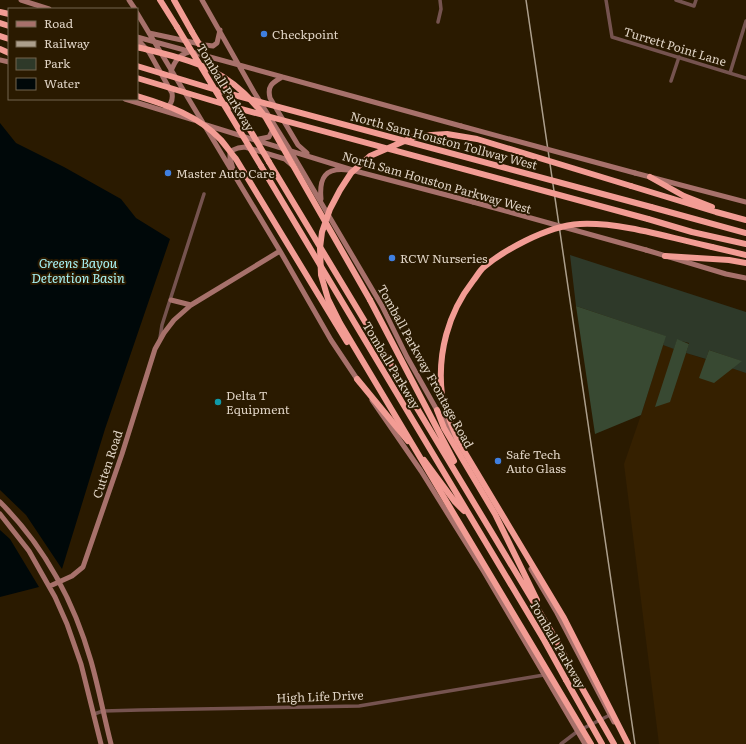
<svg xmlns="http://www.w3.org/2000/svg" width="746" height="744" font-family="Literata,serif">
  <rect width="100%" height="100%" fill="#2a1a00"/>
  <path fill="#352000" d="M663,345L746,373V744H659L624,464L641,415Z"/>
  <path fill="#2e3929" d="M570,255L746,312V373L731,368L741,361L709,350L706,359L686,353L689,343L677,340L674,349L663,345L665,336L576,306Z"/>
  <path fill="#384932" d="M576,306L666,336L641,415L595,434Z
    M677,339L689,344L670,402L655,407Z
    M709,350L742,361L714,383L699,378Z"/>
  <path fill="#000809" d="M0,123L16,143L64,167L121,199L136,218L170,239L105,429L62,569L26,515L0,490Z
    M0,530L10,539L39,587L0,597Z"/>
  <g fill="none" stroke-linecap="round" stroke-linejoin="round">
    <path stroke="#75534f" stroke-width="3.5" d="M606,0L612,37L746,78
      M676,0L694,6L696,0
      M438,22L441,9L440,0
      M730,73L746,21
      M671,81L679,57
      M160,338L162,325L204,194
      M94,714L103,711L140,710L359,706L544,675
      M561,744L578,731L610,715"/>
    <path stroke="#a7716b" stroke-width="5" d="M21,0L49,9
      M129,0L135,9
      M202,0L254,92L290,150L382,306L407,357L438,412
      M137,13L280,251L331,340L359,382
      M149,33L205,45L213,46L217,43L220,30
      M137,37L461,126
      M137,39L149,52L172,93C173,99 172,104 166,108
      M0,60L9,62
      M171,71C175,61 179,55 189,52
      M282,77C272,83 267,86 270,98L298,145L307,153
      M125,99L194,120
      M203,124L359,172L473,202
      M259,139L269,137L273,129
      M234,173L230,158V153L233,150L238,148L245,147L285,159L292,165
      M635,173L746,202
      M321,199C319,178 325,167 348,170
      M646,250L726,274L746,278
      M171,300L191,305
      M372,400L421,471L484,572L585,744
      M443,419L456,441
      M0,502C44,546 74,602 91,661C99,689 104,717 111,744
      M0,514L29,551L55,597L67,624L81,664L101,744
      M531,569L557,613L614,722
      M50,586L72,576L83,567L122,454L155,349L164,333L174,320L191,305L280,251"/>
    <path stroke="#f29c94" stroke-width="6" d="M160,0L177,27
      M174,0L192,32
      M0,12L9,14
      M0,23L9,26
      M0,36L9,39
      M0,49L9,53
      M269,162L554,636L574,674
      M261,166L544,640L566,680
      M650,177L684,196L712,207
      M631,186L716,212L746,220
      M651,207L746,233
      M648,219L692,232L746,244
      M712,247L746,255
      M665,256L729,260L746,263
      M370,300L454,461
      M357,379L408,441
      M437,410L444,428L495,514L537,600
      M424,460L455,502L464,511"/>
    <path stroke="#ac9f8c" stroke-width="1.5" d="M526,0L635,744"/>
    <path stroke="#a7716b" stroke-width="5" d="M461,126L635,173
      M473,202L646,250"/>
    <path stroke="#f29c94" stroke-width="6" d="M177,27L261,166
      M192,32L269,162
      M137,47C194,61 229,68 266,118L370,300
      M137,66L223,92L651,207
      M137,78L230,106L648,219
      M137,96C167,105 199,116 221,140C226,146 231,153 236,159L347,342
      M574,674L614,744
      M566,680L602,744
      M591,744L340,323L328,299L321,275L320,248L322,232L330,209L340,190L351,173L370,156L416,136L447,134L477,139L631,186
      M628,744L564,618L458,441C452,426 445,411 442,395C437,354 448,313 473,281C477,276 480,270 484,267C497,256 511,248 525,241C541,233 563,225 580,224C621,222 671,238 712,247"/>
  </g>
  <g fill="#3f7fe0" stroke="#2a1a00" stroke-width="1.5">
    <circle cx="264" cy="34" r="4"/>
    <circle cx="168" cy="173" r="4"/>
    <circle cx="392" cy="258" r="4"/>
    <circle cx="498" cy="461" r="4"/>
  </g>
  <circle fill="#0f9aa8" stroke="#2a1a00" stroke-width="1.5" cx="218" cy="402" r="4"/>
  <g text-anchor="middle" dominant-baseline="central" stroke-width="4" stroke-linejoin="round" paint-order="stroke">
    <g font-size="12" fill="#dfd3c4" stroke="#2a1a00" text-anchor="start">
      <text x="272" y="34">Checkpoint</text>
      <text x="176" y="173">Master Auto Care</text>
      <text x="400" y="258">RCW Nurseries</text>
      <text x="226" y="395">Delta T<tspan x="226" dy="14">Equipment</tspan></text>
      <text x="506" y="454">Safe Tech<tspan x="506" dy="14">Auto Glass</tspan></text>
    </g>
    <g font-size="12" fill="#dfd3c4" stroke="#2a1a00">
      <text transform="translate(675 46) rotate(17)">Turrett Point Lane</text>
      <text transform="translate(226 87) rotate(59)">Tomball Parkway</text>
      <text transform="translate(444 140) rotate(15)">North Sam Houston Tollway West</text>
      <text transform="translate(437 182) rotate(16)">North Sam Houston Parkway West</text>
      <text transform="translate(392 365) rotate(59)">Tomball Parkway</text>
      <text transform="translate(426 366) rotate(61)">Tomball Parkway Frontage Road</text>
      <text transform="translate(107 464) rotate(-72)">Cutten Road</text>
      <text transform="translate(558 644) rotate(60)">Tomball Parkway</text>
      <text transform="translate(320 696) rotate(-2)">High Life Drive</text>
    </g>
    <g font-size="13" font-style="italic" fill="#a8f3f4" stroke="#2a1a00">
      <text x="78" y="262">Greens Bayou<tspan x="78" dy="15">Detention Basin</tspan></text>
    </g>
  </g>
  <rect x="8" y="8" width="130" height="92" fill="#2a1a00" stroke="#72644e"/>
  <rect x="16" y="21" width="20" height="6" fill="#a7716b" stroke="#72644e"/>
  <text x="44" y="28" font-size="12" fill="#dfd3c4">Road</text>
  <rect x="16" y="41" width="20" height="6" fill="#ac9f8c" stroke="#72644e"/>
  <text x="44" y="48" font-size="12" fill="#dfd3c4">Railway</text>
  <rect x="16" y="58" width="20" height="12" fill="#2e3929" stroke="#72644e"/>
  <text x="44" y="68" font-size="12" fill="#dfd3c4">Park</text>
  <rect x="16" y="78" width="20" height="12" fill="#000809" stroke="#72644e"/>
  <text x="44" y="88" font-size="12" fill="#dfd3c4">Water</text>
</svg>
